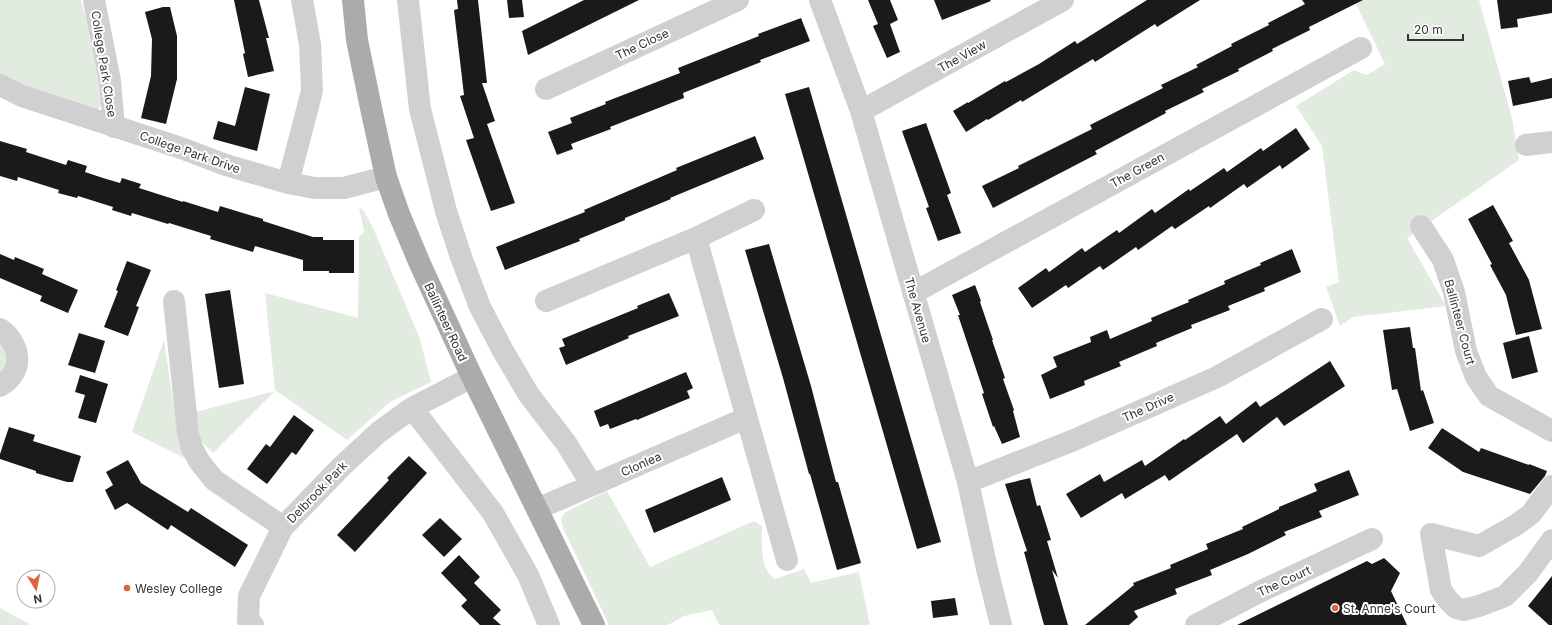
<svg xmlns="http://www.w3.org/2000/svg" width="1552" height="625" font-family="Inter,sans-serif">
  <rect width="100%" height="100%" fill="#fff"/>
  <path fill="#e2ebdf" d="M0,0H81L93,42L103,98L99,109L89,113L9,80L0,74Z
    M1354,0H1479L1512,118L1519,160L1407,238L1446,306L1353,317L1340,326L1326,287L1339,282L1322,146L1296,106L1354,70L1367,75L1385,64Z
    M359,207L364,211L374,230L412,320L420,339L431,382L390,402L347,440L275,390L265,293L358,318L359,237L364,232Z
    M0,337L11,350L0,380Z
    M164,340L177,428L185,458L132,432Z
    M275,391L213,453L201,441L196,412Z
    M607,491L650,567L754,521L762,526C762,542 759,569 775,579L804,569L811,583L859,572L870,625H719L712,610L684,616L668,625H609L563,528L561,518L566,512Z
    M0,608L31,625H0Z"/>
  <path fill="#1a1a1a" d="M234,0H259L269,38H266L274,71L248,77L243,54L245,53Z
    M457,0H478L487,83H482L495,121L487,124L515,203L491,211L466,140L474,138L460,96L464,95L454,10L458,9Z
    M507,0H522L524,17L509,18Z
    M584,0H639L528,55L522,31Z
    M868,0H890L898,20L890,24L900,52L887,58L873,26L878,24Z
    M934,0H990L991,1L942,20Z
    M1147,0H1200L1157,27L1155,24L1095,62L1093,59L1022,102L1021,100L988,120L987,119L966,132L953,111L968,102V103L1005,81L1006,82L1039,64L1075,41L1077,44Z
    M1302,0H1363L1309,27L1310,30L1272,49L1273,51L1238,69L1239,71L1202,89L1204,92L1165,111L1166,113L1095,151L1097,154L993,208L982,186L1019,168L1018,166L1092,129L1090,125L1163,88L1161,85L1198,67L1196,65L1232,46L1231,44L1269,25L1268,23L1305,4Z
    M1497,0H1552V13L1517,19L1518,27L1501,29Z
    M163,7H170L177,36V79L166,124L141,118L151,76L152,39L145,12Z
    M801,18L810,41L760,60L761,62L683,93L684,98L610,127L611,129L571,144L573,149L557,155L548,132L572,123L570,118L606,104L605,102L680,73L678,68L759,36L758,34Z
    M1529,77L1531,83L1552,78V98L1513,106L1508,81Z
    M245,87L270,94L257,151L213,139L218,121L235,126Z
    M809,87L941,542L917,549L785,94Z
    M926,123L951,193L947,195L961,233L938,241L926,208L929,207L902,131Z
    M1296,128L1310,149L1282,169L1280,165L1247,188L1244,184L1210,208L1209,206L1175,229L1172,226L1138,250L1136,247L1103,270L1100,266L1068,288L1066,285L1032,308L1018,288L1046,268L1049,272L1082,248L1085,252L1117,230L1119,233L1152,209L1155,213L1189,189L1190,191L1224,168L1227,172L1261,148L1263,151Z
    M755,136L764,159L670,198L671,199L625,218V220L579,239L580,241L505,270L496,247L585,212L584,210L677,170L676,168Z
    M0,141L27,149L26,152L66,165L68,160L87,166L85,172L103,178L120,183L122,178L141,184L139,188L183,202V201L218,212L220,206L263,219V221L313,237H323V240H354V273H329V271H303V260L255,246L253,252L210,239L211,236L169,223L168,224L132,213L131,216L112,210L113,207L78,196L77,198L58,193L59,190L18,177L17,181L0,176Z
    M1493,205L1513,241L1509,243L1529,280L1542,329L1516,335L1506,295L1490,265L1492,264L1468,219Z
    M769,244L811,386L836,482H838L861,563L837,570L810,474H809L783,378L745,250Z
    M1292,249L1301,272L1264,288L1265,291L1228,306L1230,310L1191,325L1192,328L1156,343L1157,346L1119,362L1121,366L1084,381L1085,385L1050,399L1041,375L1057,367L1053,357L1091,342L1090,337L1107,330L1110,339L1152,321L1151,318L1189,302L1188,300L1225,284L1224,281L1261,265L1260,263Z
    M0,254L14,260L15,257L44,269L42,274L78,290L68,313L40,301L42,296L0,278Z
    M127,261L151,270L136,306L139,307L128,336L104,327L118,291L116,290Z
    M975,285L981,301L980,302L993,340H992L1005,378L1003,379L1014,410L1013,411L1020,437L1002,444L994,426L993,427L982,394L984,393L958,315H960L952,295Z
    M230,290L244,384L219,388L205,294Z
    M669,293L679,316L628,336L629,338L566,365L559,348L565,346L562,339L638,308L637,306Z
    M1410,327L1413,348H1415L1421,391L1423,390L1434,423L1410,431L1397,389L1392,390L1383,330Z
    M79,333L105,341L95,373L68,365Z
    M1529,336L1538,372L1512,379L1503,343Z
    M1330,361L1345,386L1284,426L1277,417L1243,443L1237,434L1169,481L1165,475L1125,499L1122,493L1081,518L1066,494L1100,474L1104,482L1142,460L1145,466L1184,439L1185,440L1220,416L1226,424L1256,401L1260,407Z
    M686,372L693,388L687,391L690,398L637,420L636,419L610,429L608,424L600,427L594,411Z
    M80,375L108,384L96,423L78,418L85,395L75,392Z
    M294,415L314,430L296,455L292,452L267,484L247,469L266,444L270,447Z
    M9,427L35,435L33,441L81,456L73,482H67L36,473V471L0,459V454Z
    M1442,428L1479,452L1481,448L1529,465V464L1547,471L1545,476L1530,494L1463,472L1428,448Z
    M409,456L427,473L355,552L337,535L389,480L387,478Z
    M128,460L141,483L188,512L191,508L248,545L235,567L171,525L168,530L127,503L115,510L105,490L113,485L106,472Z
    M1349,470L1359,495L1319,511L1322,517L1284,532L1286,535L1248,554L1210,570L1212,575L1175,589L1177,594L1134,611L1138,617L1129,625H1085L1134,585L1133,583L1171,568L1170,565L1208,549L1206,544L1243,529L1242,527L1279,509V507L1317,491L1314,484Z
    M722,477L731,500L654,533L645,510Z
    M1030,478L1037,506L1040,505L1051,540L1047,541L1058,578L1052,570L1068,625H1044L1024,552L1027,551L1005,484Z
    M440,518L462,539L444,557L422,535Z
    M459,555L480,577L474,583L501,610L493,618L501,625H480L461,606L467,600L441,573Z
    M1384,558L1400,573L1391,591L1407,625H1237L1367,561L1372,564Z
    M1552,576V625H1549L1528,606Z
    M955,598L958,615L933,618L931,601Z"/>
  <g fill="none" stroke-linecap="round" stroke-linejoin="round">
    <path stroke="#d0d0d0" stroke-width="22" d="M94,0L110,81L114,127
      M408,0L420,109L446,211L461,257L480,307L502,349L529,395L566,443L592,485
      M820,0L861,111L968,482L987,569L1001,625
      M0,85L22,96L181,148L226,165L288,183L315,188H344L386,177
      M546,89L738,0
      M861,111L1063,0
      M1526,145L1552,142
      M288,183L312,91L310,44L302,0
      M1421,226L1443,260L1454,292L1466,351L1476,377L1489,396L1552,431
      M696,238L787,560
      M913,293L1361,48
      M174,301L188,433L192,448L199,461L214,480L283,527
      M546,301L696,238L754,210
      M0,329C21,344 25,372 0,386
      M412,408L493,513L528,575L549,625
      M968,482L1074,440L1217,377L1322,319
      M1552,486L1531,514L1516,525L1479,546L1431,534L1441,590L1448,600L1456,608L1463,610L1479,606L1505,596L1528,573L1552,540
      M537,509L746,418
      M253,625L248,620L249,596L283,527L342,466L379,432L412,408L472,377
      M1196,625L1259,592L1372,539"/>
    <path stroke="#ababab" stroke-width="22" d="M353,0L357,40L371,108L386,177L399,214L420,264L472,377L594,625"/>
  </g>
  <g fill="#e0623f" stroke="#fff" stroke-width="1.5">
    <circle cx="127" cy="588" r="4"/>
    <circle cx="1335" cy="608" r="4"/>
  </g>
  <g text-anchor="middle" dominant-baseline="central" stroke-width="4" stroke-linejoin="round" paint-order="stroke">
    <g font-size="12" fill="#333" stroke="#fff">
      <text transform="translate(642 44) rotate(-25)">The Close</text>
      <text transform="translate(962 56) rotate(-29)">The View</text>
      <text transform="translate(104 64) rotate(81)">College Park Close</text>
      <text transform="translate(190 152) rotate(19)">College Park Drive</text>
      <text transform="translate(1137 170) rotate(-29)">The Green</text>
      <text transform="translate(918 310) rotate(74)">The Avenue</text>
      <text transform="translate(446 322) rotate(65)">Ballinteer Road</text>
      <text transform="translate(1460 322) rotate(75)">Ballinteer Court</text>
      <text transform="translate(1148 407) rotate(-24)">The Drive</text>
      <text transform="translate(641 464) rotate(-24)">Clonlea</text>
      <text transform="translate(317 492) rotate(-46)">Delbrook Park</text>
      <text transform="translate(1284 581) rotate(-25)">The Court</text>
    </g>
    <g font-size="12" fill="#333" stroke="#fff" text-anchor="start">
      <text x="135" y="588">Wesley College</text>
      <text x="1343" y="608">St. Anne's Court</text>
    </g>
  </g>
  <g transform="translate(36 589) rotate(170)"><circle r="19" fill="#ffffff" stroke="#adadad"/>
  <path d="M0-3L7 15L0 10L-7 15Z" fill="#e0623f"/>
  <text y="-6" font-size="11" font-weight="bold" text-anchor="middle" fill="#333333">N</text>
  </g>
  <path d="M1408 34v6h55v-6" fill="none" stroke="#333333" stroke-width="2"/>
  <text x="1414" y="34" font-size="12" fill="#333333" stroke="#ffffff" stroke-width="3" paint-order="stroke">20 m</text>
</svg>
